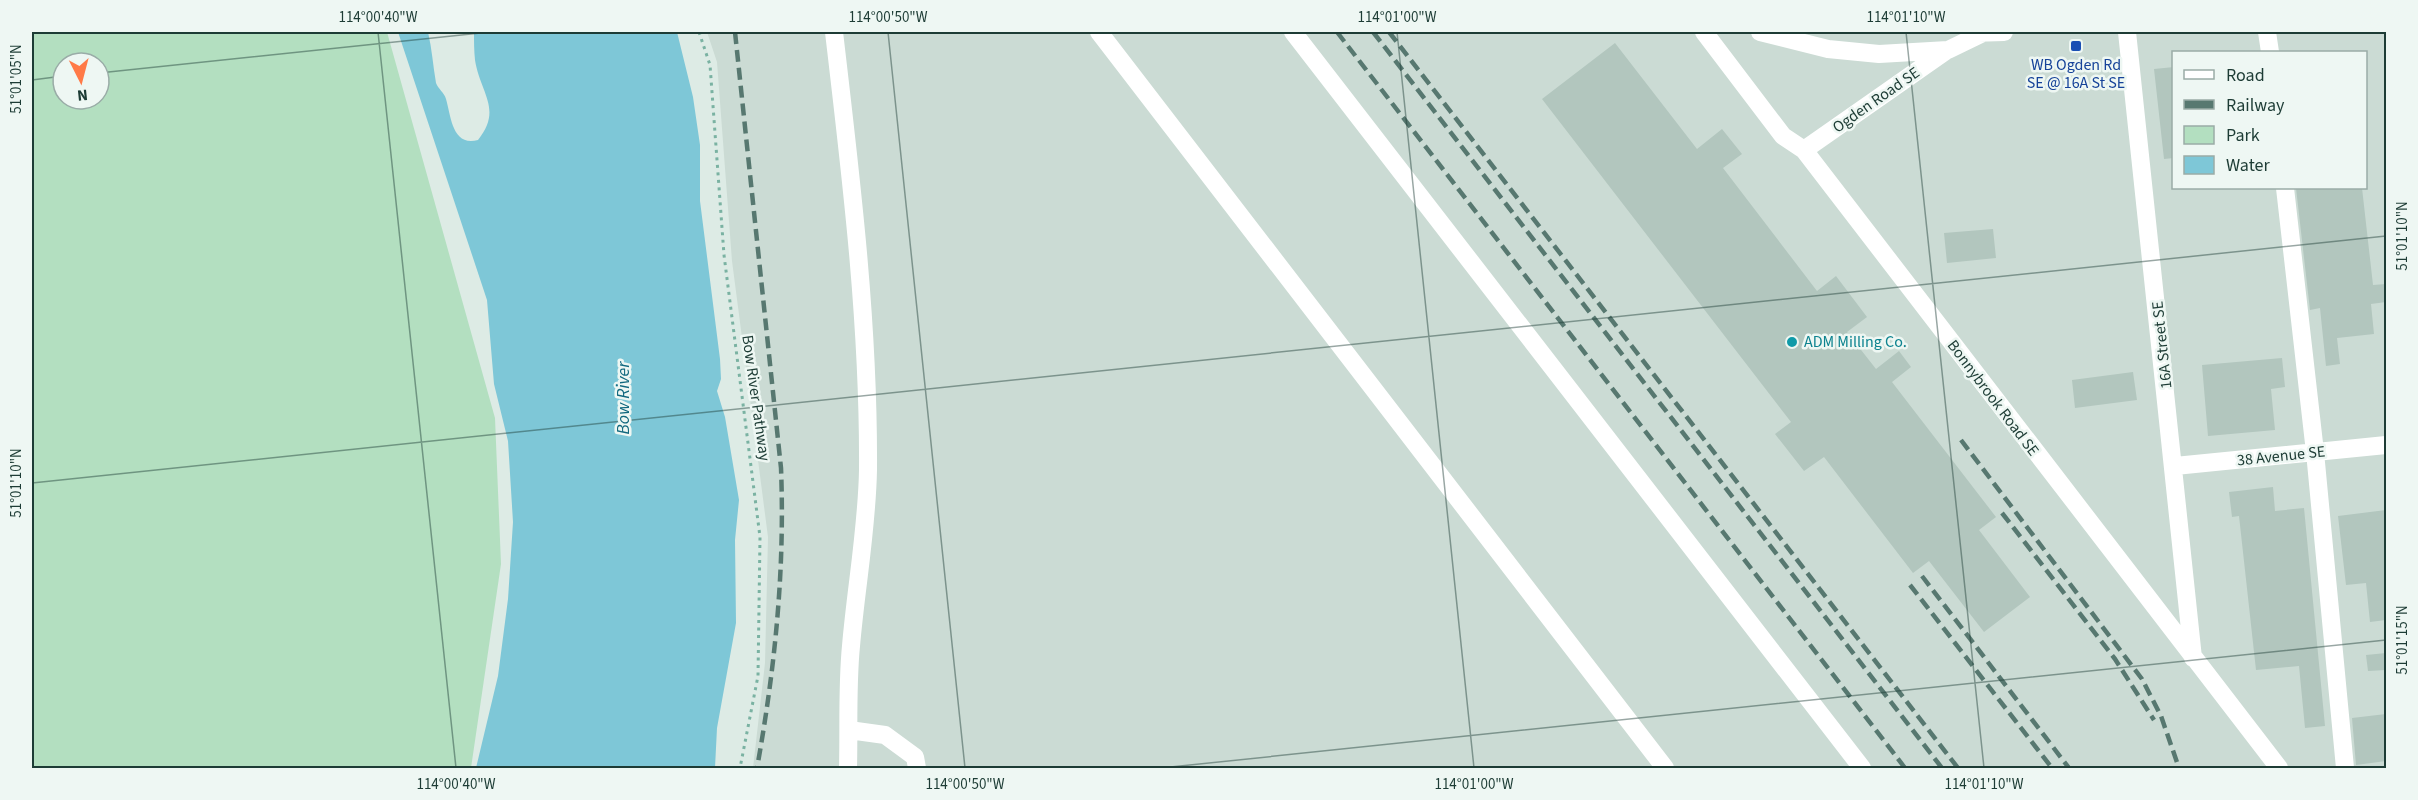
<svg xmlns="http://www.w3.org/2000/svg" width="2418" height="800" font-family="'Source Sans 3',sans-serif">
  <rect width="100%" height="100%" fill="#ddebe5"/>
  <path fill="#cbdbd4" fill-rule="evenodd" d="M707,32H2386V768H753L765,663L768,537L732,261L717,62ZM2174,52H2366V188H2174Z"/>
  <path fill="#b3dfc0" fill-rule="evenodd" d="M32,32H387L495,418L501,564L471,768H32ZM63,63H99V99H63Z"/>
  <path fill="#7ec7d7" d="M398,32H428C432,49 433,66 436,83C438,89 444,92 446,99C451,116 452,147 478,140C503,109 480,93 475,60C474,51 474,41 474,32H677L693,97L700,145V201L720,359L721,379L717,391L725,417L739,500L735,540L736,623L717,728L715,768H476L498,676L508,599L513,522L508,441L494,384L487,300Z"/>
  <path fill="#b2c6be" d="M1615,43L1697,149L1722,129L1742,154L1723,168L1817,291L1836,276L1867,317L1847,332L1876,369L1899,351L1911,367L1892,382L1996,517L1979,530L2030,597L1984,632L1929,561L1913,573L1824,457L1804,471L1775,434L1791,422L1542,99Z
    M2174,67V158L2164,159L2154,69Z
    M2296,188H2362L2373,285L2386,284V302L2371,304L2374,334L2337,338L2340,364L2326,366L2320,308L2310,310Z
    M1993,229L1996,258L1947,263L1944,233Z
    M2282,358L2285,387L2271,389L2275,430L2208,436L2202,365Z
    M2133,372L2137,400L2075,408L2072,380Z
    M2273,487L2275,511L2304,508L2325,726L2305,728L2299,666L2256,670L2239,516L2232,517L2229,492Z
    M2386,510V620L2370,622L2366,583L2346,585L2338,516Z
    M2386,653V670L2368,671L2366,655Z
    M2386,714V761L2356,765L2352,718Z"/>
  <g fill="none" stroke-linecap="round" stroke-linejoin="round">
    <path stroke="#7ab2a2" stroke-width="3" stroke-dasharray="3 4.5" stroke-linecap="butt" d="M699,32L710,65L724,255L760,537L758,676L740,768"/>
    <path stroke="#fff" stroke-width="18" d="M834,32C851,177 869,323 868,470C867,529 856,587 851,646C847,686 849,728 848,768
      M1099,32L1665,768
      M1293,32L1862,768
      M1704,32L1783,136L1804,150L2279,768
      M1760,32L1828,49L1879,54L1948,50L1981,34
      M2127,32L2193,658
      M2267,32L2270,52
      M1970,33L2004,32
      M1804,150L1947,50
      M2285,188L2315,452L2345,768
      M2175,466L2386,445
      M849,730L885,735L915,757L917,768"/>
    <path stroke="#577870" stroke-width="4.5" stroke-dasharray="12 6" stroke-linecap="butt" d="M735,32L781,468C785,570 775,668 757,768
      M1337,32L1905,768
      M1373,32L1942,768
      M1389,32L1958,768
      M1961,440L2142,679L2161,716L2179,768
      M2002,513L2115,659L2154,720
      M1922,576L2069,768
      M1910,585L2052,768"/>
  </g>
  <path fill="none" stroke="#1d3c35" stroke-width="1.5" stroke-opacity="0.45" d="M378,32L456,768M888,32L965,768M1397,32L1474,768M1906,32L1984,768M99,73L490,32M32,80L63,76M32,483L2386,236M1161,768L2386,640"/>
  <rect fill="#1a4fb4" stroke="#eef7f3" stroke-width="2" x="2070" y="40" width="12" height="12" rx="3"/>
  <circle fill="#0f9aa8" stroke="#eef7f3" stroke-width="2" cx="1792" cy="342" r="6"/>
  <g text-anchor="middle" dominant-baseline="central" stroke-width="5" stroke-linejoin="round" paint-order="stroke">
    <g font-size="16" fill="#164399" stroke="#eef7f3">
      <text x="2076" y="65">WB Ogden Rd<tspan x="2076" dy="18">SE @ 16A St SE</tspan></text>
    </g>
    <g font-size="16" fill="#1d3c35" stroke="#eef7f3">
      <text transform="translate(1876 100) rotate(-35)">Ogden Road SE</text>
      <text transform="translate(2162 345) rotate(-96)">16A Street SE</text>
      <text transform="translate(756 398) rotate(82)">Bow River Pathway</text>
      <text transform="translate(1993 398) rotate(53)">Bonnybrook Road SE</text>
      <text transform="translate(2281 456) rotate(-6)">38 Avenue SE</text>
    </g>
    <g font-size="16" fill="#0d838f" stroke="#eef7f3" text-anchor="start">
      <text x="1804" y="342">ADM Milling Co.</text>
    </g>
    <g font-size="18" font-style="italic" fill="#11687e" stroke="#eef7f3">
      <text transform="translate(623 398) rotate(-90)">Bow River</text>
    </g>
  </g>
  <rect width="2418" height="800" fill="none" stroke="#eef7f3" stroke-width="66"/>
  <rect x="2172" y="51" width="195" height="138" fill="#eef7f3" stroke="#9aaca7" stroke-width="1.5"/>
  <rect x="2184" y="70" width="30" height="9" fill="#ffffff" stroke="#9aaca7" stroke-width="1.5"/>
  <text x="2226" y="81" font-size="18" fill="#1d3c35">Road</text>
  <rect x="2184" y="100" width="30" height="9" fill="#577870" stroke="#9aaca7" stroke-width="1.5"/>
  <text x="2226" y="111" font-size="18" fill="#1d3c35">Railway</text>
  <rect x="2184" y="126" width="30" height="18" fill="#b3dfc0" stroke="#9aaca7" stroke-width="1.5"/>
  <text x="2226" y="141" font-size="18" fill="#1d3c35">Park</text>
  <rect x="2184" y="156" width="30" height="18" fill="#7ec7d7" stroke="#9aaca7" stroke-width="1.5"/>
  <text x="2226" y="171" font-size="18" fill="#1d3c35">Water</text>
  <g transform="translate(81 81) rotate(174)"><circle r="28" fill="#eef7f3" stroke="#9aaca7" stroke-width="1.5"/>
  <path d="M0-4.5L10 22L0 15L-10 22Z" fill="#ff7a47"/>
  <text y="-9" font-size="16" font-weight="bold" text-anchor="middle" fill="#1d3c35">N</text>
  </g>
  <rect x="33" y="33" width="2352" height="734" fill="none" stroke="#1d3c35" stroke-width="2"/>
  <g font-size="15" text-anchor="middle" fill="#1d3c35">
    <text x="378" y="22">114°00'40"W</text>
    <text x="888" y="22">114°00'50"W</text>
    <text x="1397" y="22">114°01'00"W</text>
    <text x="1906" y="22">114°01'10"W</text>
    <text transform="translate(16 79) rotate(-90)" y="5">51°01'05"N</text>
    <text transform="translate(2402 236) rotate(-90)" y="5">51°01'10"N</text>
    <text transform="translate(16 483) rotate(-90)" y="5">51°01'10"N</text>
    <text transform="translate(2402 640) rotate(-90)" y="5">51°01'15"N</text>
    <text x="456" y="789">114°00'40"W</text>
    <text x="965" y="789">114°00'50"W</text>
    <text x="1474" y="789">114°01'00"W</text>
    <text x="1984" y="789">114°01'10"W</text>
  </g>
</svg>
